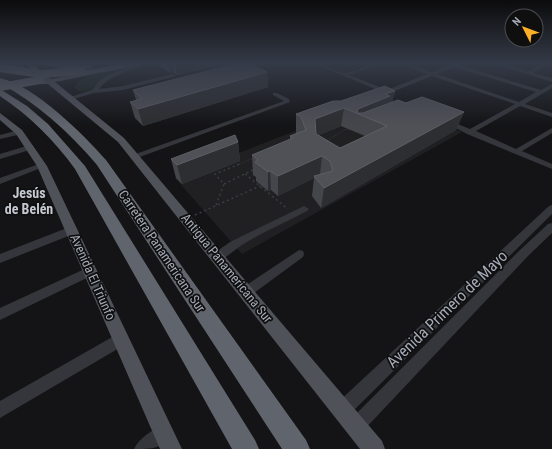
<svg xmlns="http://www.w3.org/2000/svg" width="552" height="449" font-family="'Roboto Condensed',sans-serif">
  <rect width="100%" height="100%" fill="#141416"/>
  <path fill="#202023" d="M382,97L462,132L242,254L175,178Z"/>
  <path fill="#1c241c" d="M123,69L101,80L91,90L78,91L75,88C77,74 111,71 123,69Z"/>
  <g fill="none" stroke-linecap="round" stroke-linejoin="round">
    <path stroke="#3a3d42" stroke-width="1" stroke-dasharray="1 1.5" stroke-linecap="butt" d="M327,141L344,130L350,129
      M237,165L254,158"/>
    <path stroke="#3a3d42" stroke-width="1.5" stroke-dasharray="2 3" stroke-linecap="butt" d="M245,174L288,209
      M224,184L255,169
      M216,205L224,184L215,174L240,164
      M195,215L260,186"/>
    <path fill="#34363b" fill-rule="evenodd" d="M139,63L141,66C126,72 109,76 99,89L123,86L173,74L176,76L123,90L94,93L70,100L67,98L92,90L99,81L108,75Z
      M313,63C324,63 337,74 346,73C358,71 369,63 382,63L349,75L387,90L427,74L397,63H405L432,72L451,64L462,63L459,65L541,90L552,84V88L525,104L552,113V117L520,106L476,131L516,149L552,128V133L522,151L552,164V169L467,134L443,121L448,120L470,129L515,104L432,76L387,94ZM454,67L536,92L519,102L437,74Z
      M492,63H500L528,71L544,63H551L533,73L552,78V82Z
      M273,93H277L289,99L290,102L137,158H131L130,156L284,101L273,95Z
      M19,130L23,132L22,134L0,139V135Z
      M30,145H33V149L0,159V154Z
      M39,164H45L46,166L0,184V178Z
      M552,205V214L348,416L342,418L336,416L334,410L336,404L549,206Z
      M304,206L309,209L307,211C285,223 255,235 235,250C228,255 221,263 213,260L211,257L213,254L230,242Z
      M552,223V233L528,256L362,432L356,434L350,432L348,426L350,420L520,250L548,224Z
      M72,226L76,227L77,230L76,233L0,263V254Z
      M299,250L303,251L304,254L303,257L250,296L246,297L242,296L240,292L242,288Z
      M91,266L95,268L97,271L95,274L0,320V308Z
      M121,332L126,334L128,339L126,344L0,418V401Z
      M164,425L170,427L172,433C165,449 151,449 134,449C139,438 153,429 164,425Z"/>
    <path fill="#50525a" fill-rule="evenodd" d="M24,63H31L51,79L135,63H150L55,82L124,138L382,441L385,449H360L118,142L48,84H42L41,82L44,80Z
      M42,63L90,65L93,67L90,69H59Z
      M0,113L22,130L47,166L182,449H160L37,166L16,134L0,120Z"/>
    <path fill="#60646c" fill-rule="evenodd" d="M122,64L126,66L125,68L81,75L77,73L81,71Z
      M0,78C35,86 83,134 106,160L306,440L310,449H282L97,165C69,132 38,104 0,83Z
      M0,89L27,106L48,124L85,166L255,440L259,449H232L75,169C54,140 30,116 0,96Z"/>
    <path stroke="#60646c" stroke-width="8" d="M0,68L41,74L82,71
      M0,87L40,80"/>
  </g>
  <path fill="#45464b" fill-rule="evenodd" d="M157,63H224V64L177,75L174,73H170L157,64Z
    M267,72L268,87L143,126L135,118L130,102L136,100L133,90Z
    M395,91L392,102L406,103L464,112L456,130L321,208L312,196L314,178L278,196L271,190L268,191L256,181V177L253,175L252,155L290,140V136L297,133H296V114L341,101ZM341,126L365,136L340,148L319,135Z
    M238,142L240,161L182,184L176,178L171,159Z"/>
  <path fill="#2d2e31" d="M168,63H172L174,73H170Z
    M181,63H224V64L177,75L175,65Z
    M267,72L268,87L143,126L138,109Z
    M395,91L391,108L385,113L357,114L358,109L385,94Z
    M344,108L341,126L314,137L315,119Z
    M464,112L456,130L321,208L324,188Z
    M238,142L240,161L182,184L177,165Z
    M322,156L320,175L314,176V178L278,196V176Z
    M270,171L271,190L268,191V172Z"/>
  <path fill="#505157" stroke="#5d5f66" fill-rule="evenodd" d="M239,63H249L267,72L138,109L130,102L142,99L133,90Z
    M385,86L395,91L385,94L390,96L358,109L357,113H363L398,100L406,103L422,97L464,112L324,188L314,176L333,171L330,161L322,156L278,176L270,171L268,172L255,162L258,160L252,155L293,138L290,136L306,130L301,117L296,114L333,101H341ZM344,108L387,126L340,148L316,134L315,119Z
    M235,135L238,142L177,165L171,159Z"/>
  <linearGradient id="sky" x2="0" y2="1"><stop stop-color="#0b0b0c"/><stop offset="0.5" stop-color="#343a47"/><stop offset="1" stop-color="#343a47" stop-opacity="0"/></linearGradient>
  <rect width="552" height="126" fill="url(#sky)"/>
  <g text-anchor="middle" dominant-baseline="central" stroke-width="3.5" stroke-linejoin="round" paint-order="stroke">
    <g font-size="13" fill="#a5aab7" stroke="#0f0f10">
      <text transform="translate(162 251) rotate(56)">Carretera Panamericana Sur</text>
      <text transform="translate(227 268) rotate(51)">Antigua Panamericana Sur</text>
      <text transform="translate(93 277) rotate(66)">Avenida El Triunfo</text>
    </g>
    <g font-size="14" font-weight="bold" fill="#c6c9d2" stroke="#0f0f10">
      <text x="29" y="193">Jesús<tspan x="29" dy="16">de Belén</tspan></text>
    </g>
    <g font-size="16" fill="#a5aab7" stroke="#0f0f10">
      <text transform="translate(447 309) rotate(-44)">Avenida Primero de Mayo</text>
    </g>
  </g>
  <g transform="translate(524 28) rotate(312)"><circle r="19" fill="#0f0f10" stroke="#4b4d53"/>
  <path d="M0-3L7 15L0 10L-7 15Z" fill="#fbb026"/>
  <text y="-6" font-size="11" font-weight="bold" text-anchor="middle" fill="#a5aab7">N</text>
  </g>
</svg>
